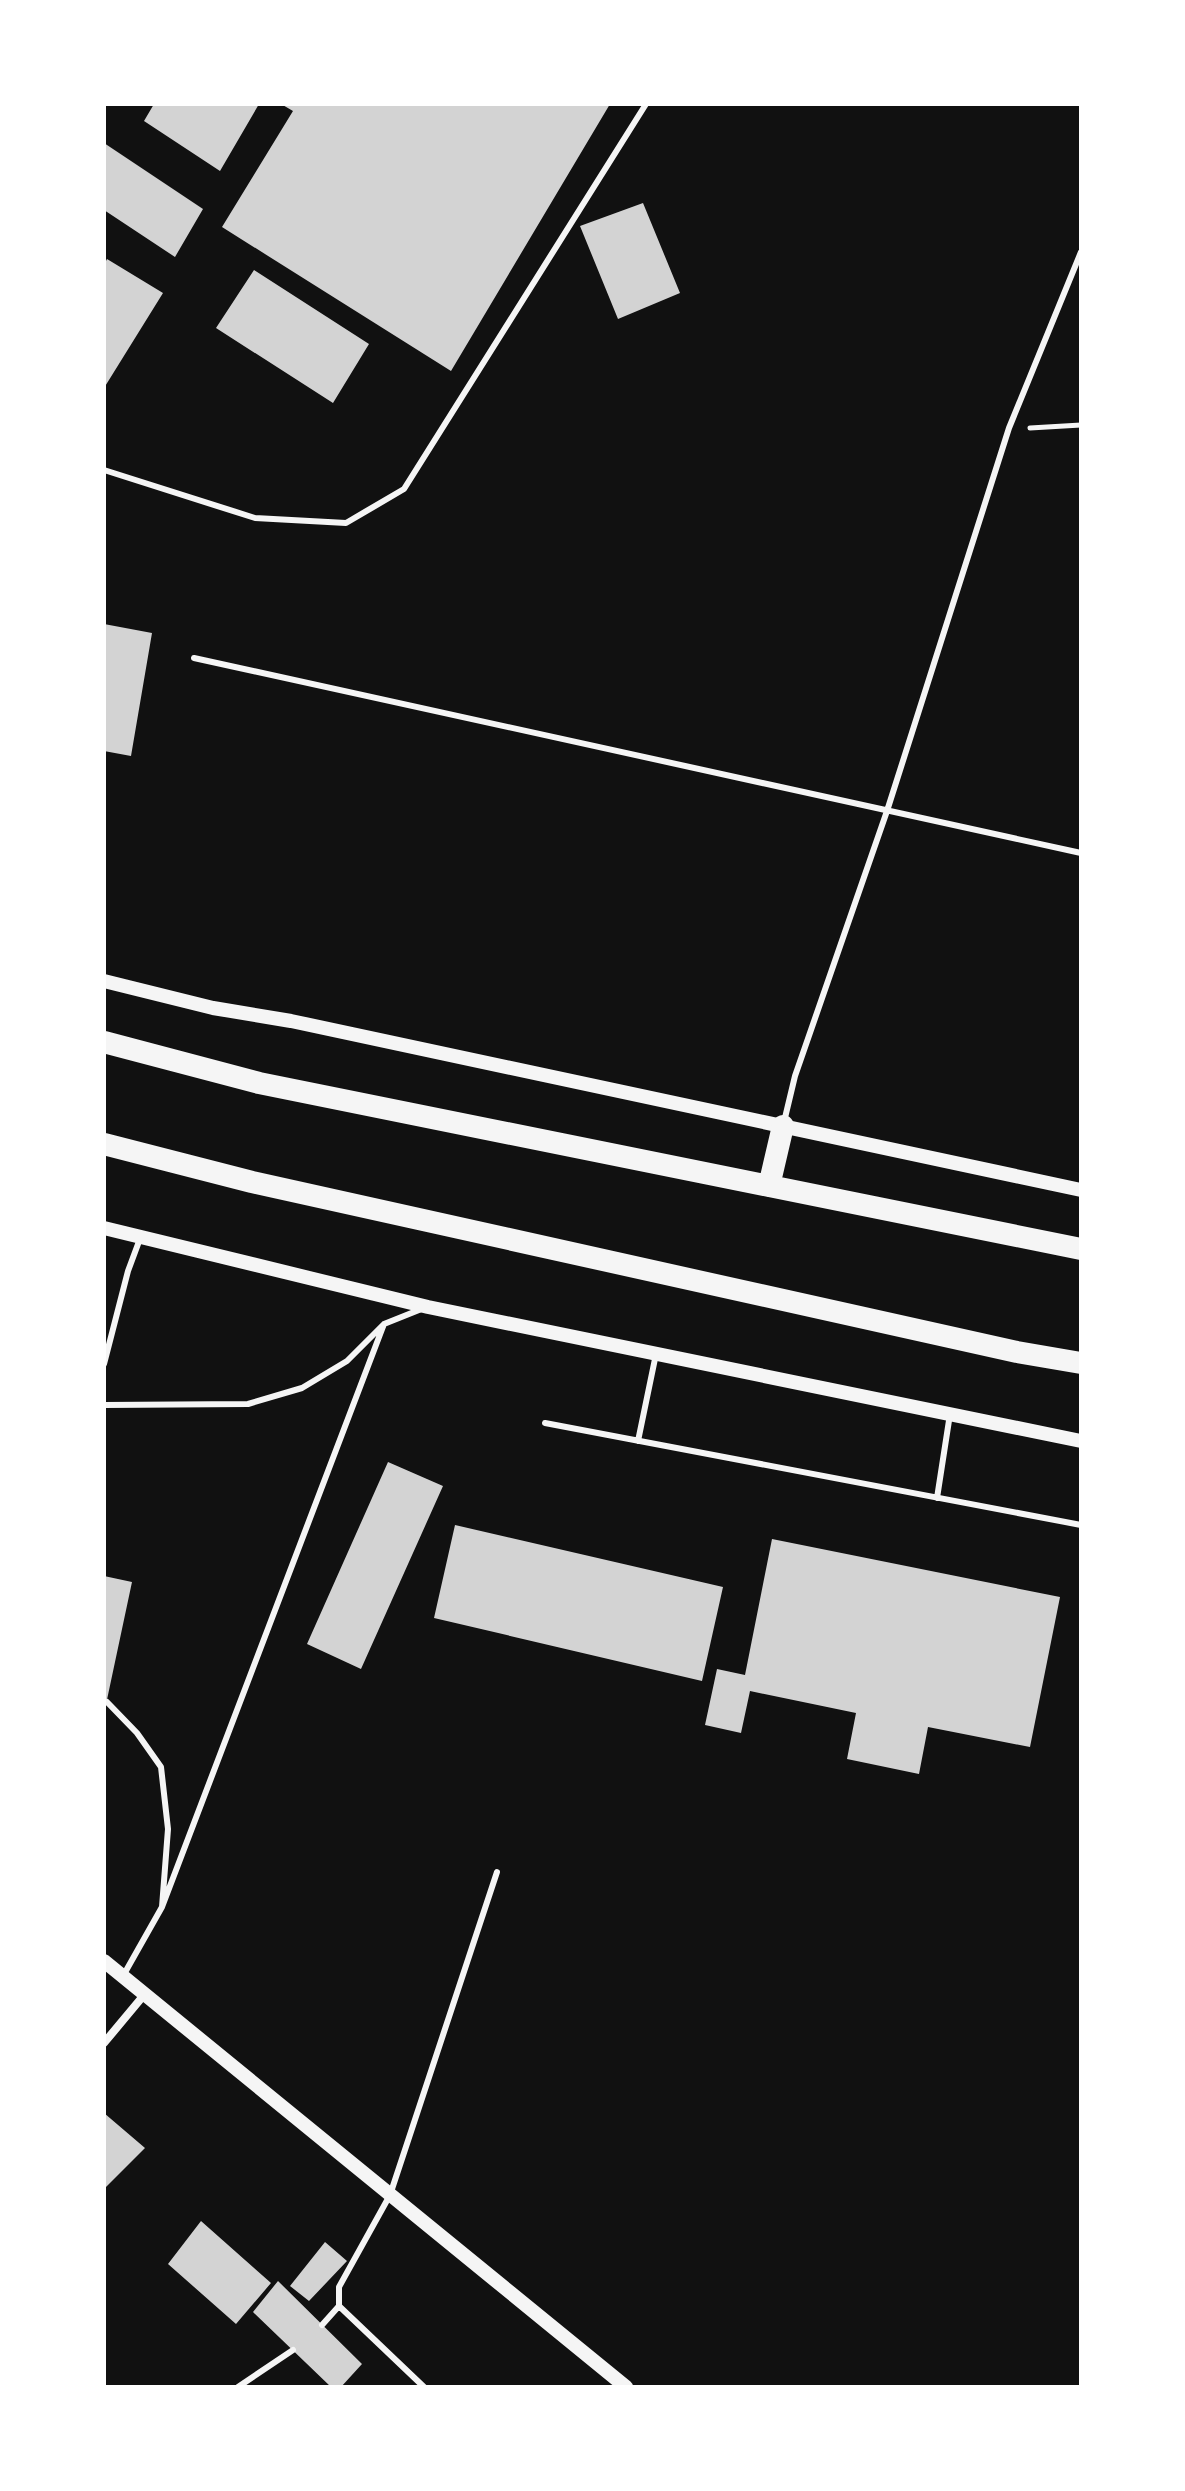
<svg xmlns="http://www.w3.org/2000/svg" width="1185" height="2491" font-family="'Open Sans',sans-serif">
  <rect width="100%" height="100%" fill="#111"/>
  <path fill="#d3d3d3" d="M154,104H259L220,171L144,121Z
    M281,104H610L451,371L222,227L293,111Z
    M104,143L203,209L175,257L104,210Z
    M643,203L680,293L618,319L580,226Z
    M107,259L163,293L104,388V265Z
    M254,270L369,344L333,403L216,328Z
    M104,624L152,633L131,756L104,751Z
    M388,1462L443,1486L361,1669L307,1644Z
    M455,1525L723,1587L702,1681L434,1618Z
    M772,1539L1060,1597L1030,1747L928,1727L919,1774L847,1759L856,1713L750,1691L741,1733L705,1725L717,1669L745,1675Z
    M104,1576L132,1582L105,1709H104Z
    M104,2113L145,2148L104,2189Z
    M201,2221L271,2283L236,2324L168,2264Z
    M325,2242L347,2261L309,2301L290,2286Z
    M278,2281L362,2364L341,2387H331L253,2312Z"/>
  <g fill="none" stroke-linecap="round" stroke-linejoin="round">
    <path stroke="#f5f5f5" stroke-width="5" d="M1030,428L1081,425"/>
    <path stroke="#f5f5f5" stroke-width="6" d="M104,470L255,518L346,523L404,489L646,104
      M194,658L1081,853
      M784,1122L795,1076L887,811L1009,428L1081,252
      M104,1364L128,1271L141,1236
      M104,1405L248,1404L302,1388L347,1361L384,1324L424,1308
      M545,1423L1081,1525
      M638,1441L656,1354
      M937,1498L950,1414
      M107,1702L137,1733L161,1767L168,1829L162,1907L123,1976
      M162,1907L384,1324
      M322,2325L339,2306
      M238,2387L293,2350
      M424,2387L339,2306V2287L390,2195L497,1872"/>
    <path stroke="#f5f5f5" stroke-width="8" d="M104,2043L144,1995"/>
    <path stroke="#f5f5f5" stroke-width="14" d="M104,981L213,1008L291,1021L1081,1190
      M104,1228L428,1307L1081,1441
      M104,1961L626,2387"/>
    <path stroke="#f5f5f5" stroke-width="22" d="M104,1042L259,1083L1081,1249
      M104,1144L252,1182L1017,1352L1081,1363
      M769,1186L783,1126"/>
  </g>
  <rect width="1185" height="2491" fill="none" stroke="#ffffff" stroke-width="212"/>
</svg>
